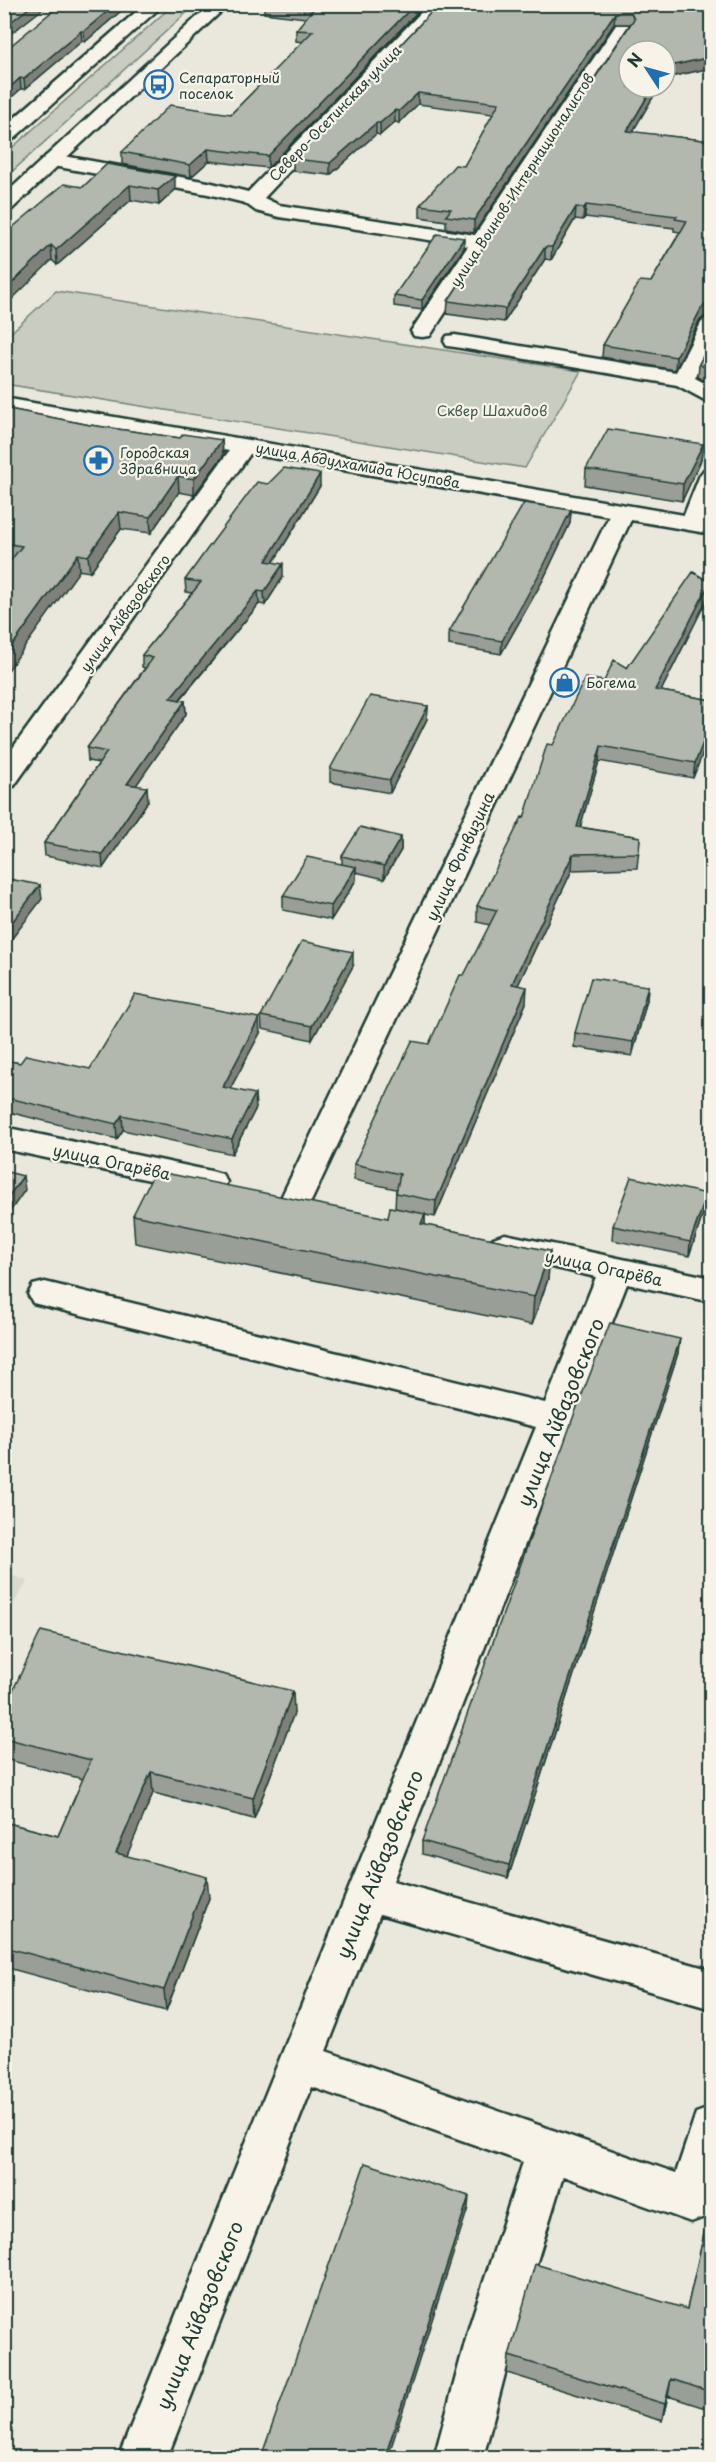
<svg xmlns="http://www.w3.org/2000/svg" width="716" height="2462" font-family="'Playpen Sans',sans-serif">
  <rect width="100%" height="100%" fill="#eae8dd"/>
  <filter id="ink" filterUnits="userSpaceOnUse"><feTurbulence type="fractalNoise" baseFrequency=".0167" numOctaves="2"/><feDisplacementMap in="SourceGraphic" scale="12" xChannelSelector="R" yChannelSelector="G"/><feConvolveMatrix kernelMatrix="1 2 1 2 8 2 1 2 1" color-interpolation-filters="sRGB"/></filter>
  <g filter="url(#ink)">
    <path fill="#d9dacf" d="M5,1573L28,1581L5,1617L4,1573Z"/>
    <path fill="#c8ccc1" stroke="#74847a" stroke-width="1.5" d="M173,5H195L5,178V154Z
      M56,291L581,371L525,468L5,384V338Z"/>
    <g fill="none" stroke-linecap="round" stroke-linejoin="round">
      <defs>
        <path id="minor" d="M429,4H447L264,198L279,205L475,235L616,25H628L631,29L430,336L422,337L414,336L411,331L468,246L279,217L256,211L245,203L208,194L53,166L46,164L43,160L46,156L53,154L208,182L248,192Z
          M712,317V345L695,378L712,387V404L677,385L455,347L447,346L444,341L447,336L455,335L676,372L701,323L705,319Z
          M4,398L684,515L700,475L704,470L712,468V504L706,519L712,520V534L631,520L308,1208L296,1211L284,1208L280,1200L609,516L250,454L14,786L4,788V760L229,451L4,412Z
          M4,1127L211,1171L222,1174L227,1182L222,1190L211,1193L4,1149Z
          M505,1234L712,1278V1302L627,1284L393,1881L712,1970V2009L380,1914L326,2051L676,2173L696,2113L712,2107V2205L707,2216L691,2222L563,2176L518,2324L483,2458H434L470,2324L523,2162L312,2087L167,2458H118L536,1427L45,1306L33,1303L28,1294L33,1285L45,1282L545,1403L596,1277L493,1254L488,1246L493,1238Z"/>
        <path id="major" d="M145,4H164L11,141L4,142V127Z
          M211,4H229L11,210L4,212V195Z"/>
      </defs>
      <use href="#minor" stroke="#1f3d34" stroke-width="5"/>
      <use href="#major" stroke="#1f3d34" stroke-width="5"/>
      <use href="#minor" fill="#f7f3e8" fill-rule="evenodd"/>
      <use href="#major" fill="#f7f3e8" fill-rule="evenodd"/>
    </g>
    <path fill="#999e96" stroke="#1f3d34" stroke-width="1.5" d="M129,4L85,42L82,41L25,89H21L9,47Z
      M264,4H425L268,168L209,161L191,177L122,164V152L231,114L303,42L296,41V30L306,18L264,13Z
      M439,4H711V68L665,78V51L659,87L632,132L711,141L704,317L699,321L675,370L602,357L603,345L651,282L680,232L674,231V228L585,217L583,220L575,219L551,260L545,259L504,322L447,314L448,301L630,24H614L474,233L446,228V221L420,217V205L464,166L493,114L418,104L399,123L395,122L380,135L376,134L330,175L293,171V159Z
      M107,164L175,190L159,205L131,200L57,265L52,260L13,227L83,187Z
      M464,248L422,310L394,306V296Z
      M711,341V382L705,381L698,377L699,364Z
      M4,408L90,425L180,438L222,440L223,456L194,495L179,492L151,533L121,529L90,572L4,559Z
      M703,444L701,460L682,501L585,485L586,469Z
      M268,484L320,486L273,563L283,577L265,605L259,604L180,700L185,701L186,714L136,785L148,801L103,868L45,856L44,843L99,763L88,761L87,748L145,668L142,667V655L192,593L186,592L185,580Z
      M571,510L570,523L543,580L501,654L449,645V632Z
      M710,582L708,597L661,691L711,700L693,778L599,761L580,827L640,837L637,868L572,870L518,985L526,1003L435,1217L425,1215V1225L550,1251L548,1279L532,1325L135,1243L133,1215L388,1218L395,1208L396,1189L354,1180V1164L429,1044L490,925L477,922V906L524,818L553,745L604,681L627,668Z
      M428,706L427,719L390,793L330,782V769Z
      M401,837V850L384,879L356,872V880L331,920L283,910V896L342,864V856Z
      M353,966L312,1040L262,1029L261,1016Z
      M648,986L647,1000L632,1056L574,1047L575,1033Z
      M260,1033L230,1089L256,1108L232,1154L123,1130L117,1139L4,1111V1060L20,1063L90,1069Z
      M707,1194L705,1208L689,1256L612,1240L613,1226Z
      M678,1353L508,1878L422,1854V1841Z
      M4,1709L294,1713L254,1819L153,1793L126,1856L209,1898L166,2011L4,1967V1822L58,1836L83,1779L4,1759Z
      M711,2203V2410L668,2396L662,2421L507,2373L509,2356L687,2309Z"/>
    <path fill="#7d817a" stroke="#1f3d34" stroke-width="1.5" d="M34,4H49L4,39V27Z
      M116,4H129L85,42L84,31Z
      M415,4H425L268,168V156Z
      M615,13L614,24L474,233V220Z
      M81,31L82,41L25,89L24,79Z
      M711,57V68L665,78V67Z
      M20,78L21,89L4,104V93Z
      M653,87H659L626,143L627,131Z
      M418,93V104L399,123V111Z
      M395,110V122L380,135V123Z
      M376,123V134L330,175V163Z
      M208,149L209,161L191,177L190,165Z
      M175,176V190L159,205L158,190Z
      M130,185L131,200L57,265L56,250Z
      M586,205L585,217L583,220L584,208Z
      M576,207L575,219L551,260L552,247Z
      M464,238V248L422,310V300Z
      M51,245L52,260L4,307V291Z
      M545,247V259L504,322L505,309Z
      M711,303V316L704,317L699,321L675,370L676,357L701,309L706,304Z
      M222,440L223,456L194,495V479Z
      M703,444L701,460L682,501L683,484Z
      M320,474V486L266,574V561Z
      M178,476L179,492L151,533L150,517Z
      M571,510L570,523L543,580L501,654L502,641Z
      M119,512L121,529L90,572L88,556Z
      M78,554L79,571L4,676V657Z
      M283,564V577L265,605L264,592Z
      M710,582L708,597L654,705L655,690Z
      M258,591L259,604L170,711V698Z
      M185,701L186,714L128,797L127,784Z
      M428,706L427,719L390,793V780Z
      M711,722V733L693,778L695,763Z
      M601,746L599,761L576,842L577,827Z
      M147,787L148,801L103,868L102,854Z
      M401,837V850L384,879V866Z
      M573,854L572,870L511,1000L512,984Z
      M356,867V880L331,920V906Z
      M40,885L42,899L4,949V933Z
      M353,952V966L312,1040V1026Z
      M648,986L647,1000L632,1056L633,1042Z
      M527,987L526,1003L435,1217L436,1201Z
      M259,1018L260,1033L223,1102V1087Z
      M255,1094L256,1108L232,1154V1139Z
      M122,1115L123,1130L117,1139L116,1124Z
      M23,1176L25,1190L4,1220V1203Z
      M707,1194L705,1208L689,1256L690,1242Z
      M425,1214V1242L421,1224Z
      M550,1251L548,1279L532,1325L534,1297Z
      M680,1339L678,1353L508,1878L509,1865Z
      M293,1691L294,1713L254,1819L253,1798Z
      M151,1772L153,1793L119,1875L116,1853Z
      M207,1877L209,1898L166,2011L164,1990Z
      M469,2196L468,2208L388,2457H385Z
      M671,2379L668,2396L662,2421L665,2404Z"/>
    <path fill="#b2b8ae" stroke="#1f3d34" stroke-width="1.5" d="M12,4H34L4,27V9Z
      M61,4H116L84,31H81L24,79L20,78L4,93V47H9Z
      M285,4H415L268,156L208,149L190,165L122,152L170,105L231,114L313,31L296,30L314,8Z
      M439,4H711V57L665,67V51H629V87H653L627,131L711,141V303L706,304L701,309L676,357L603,345L640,281L651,282L687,221L675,219L677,216L586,205L584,208L576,207L552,247H545L505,309L448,301L634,19L631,13H615L474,220L446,216L451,209L420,205L455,165L464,166L499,103L418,93L399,111L395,110L380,123H376L330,163L293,159Z
      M107,164L175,176L158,190L130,185L56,250L51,245L4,291V226L13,227L64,184L83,187Z
      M437,234L464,238L422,300L394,296Z
      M711,341V369L706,368L699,364Z
      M4,408L90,425L180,438L183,434L222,440L194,479L178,476L150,517L119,512L88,556L78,554L4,657V569L22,546L4,543Z
      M608,429L703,444L683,484L586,469Z
      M284,468L320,474L266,561L283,564L264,592L258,591L170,698L185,701L127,784L147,787L102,854L44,843L107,752L87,748L153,658L142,655L201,582L185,580L205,552L257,482L268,484Z
      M524,503L571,510L543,567L502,641L449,632Z
      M693,572L710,582L655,690L711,700V722L695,763L601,746L577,827L640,837L639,853L573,854L512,984L527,987L436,1201L396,1193L400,1174L354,1164L412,1041L429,1044L460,975H464L497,910L477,906L522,817L524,818L547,744L553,745L585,678L604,681L614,660L627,668Z
      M370,696L428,706L390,780L330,769Z
      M360,827L401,837L384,866L342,856Z
      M307,857L356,867L331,906L283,896Z
      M4,878L40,885L4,933Z
      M302,941L353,952L312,1026L261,1016Z
      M591,978L648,986L633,1042L575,1033Z
      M135,994L259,1018L223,1087L255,1094L232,1139L122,1115L116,1124L4,1097V1060L20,1063L26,1055L90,1069Z
      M4,1171L23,1176L4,1203Z
      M155,1171L388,1218L390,1207L425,1214L421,1224L550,1251L534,1297L133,1215Z
      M631,1177L707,1194L690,1242L613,1226Z
      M610,1323L680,1339L509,1865L422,1841L574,1415Z
      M41,1631L293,1691L253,1798L151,1772L116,1853L207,1877L164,1990L4,1947V1822L58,1836L91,1760L4,1738V1709Z
      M365,2163L469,2196L385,2457H261Z
      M711,2203V2392L671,2379L665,2404L509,2356L535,2264L687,2309Z"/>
  </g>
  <defs>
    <symbol id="bus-ring" viewBox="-11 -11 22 22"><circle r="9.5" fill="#f7f3e8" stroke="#1f6fb2" stroke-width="1.5"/><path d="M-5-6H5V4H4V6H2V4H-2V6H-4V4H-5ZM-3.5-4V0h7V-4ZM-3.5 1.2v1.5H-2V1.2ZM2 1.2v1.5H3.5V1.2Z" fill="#1f6fb2"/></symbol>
    <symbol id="pharmacy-ring" viewBox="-11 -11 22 22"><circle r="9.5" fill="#f7f3e8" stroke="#1f6fb2" stroke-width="1.5"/><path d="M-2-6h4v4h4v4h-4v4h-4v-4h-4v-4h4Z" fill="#1f6fb2"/></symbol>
    <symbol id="shop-ring" viewBox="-11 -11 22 22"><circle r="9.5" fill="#f7f3e8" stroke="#1f6fb2" stroke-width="1.5"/><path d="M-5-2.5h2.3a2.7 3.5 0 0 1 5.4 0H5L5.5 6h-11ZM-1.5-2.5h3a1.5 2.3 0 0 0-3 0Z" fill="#1f6fb2"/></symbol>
  </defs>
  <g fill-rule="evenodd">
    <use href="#bus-ring" x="142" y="68" width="33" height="33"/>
    <use href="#pharmacy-ring" x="82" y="444" width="33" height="33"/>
    <use href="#shop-ring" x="548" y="666" width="33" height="33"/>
  </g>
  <g text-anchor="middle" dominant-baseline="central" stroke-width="4.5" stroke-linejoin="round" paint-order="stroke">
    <g font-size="14" fill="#1f3d34" stroke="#f7f3e8" text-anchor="start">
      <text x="179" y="77">Сепараторный<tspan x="179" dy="16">поселок</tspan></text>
      <text x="120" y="452">Городская<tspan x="120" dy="16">Здравница</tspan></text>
      <text x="586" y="682">Богема</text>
    </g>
    <g font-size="14" fill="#1f3d34" stroke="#f7f3e8">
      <text transform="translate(335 113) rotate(-46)">Северо-Осетинская улица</text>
      <text transform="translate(522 180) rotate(-57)">улица Воинов-Интернационалистов</text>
      <text transform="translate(358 465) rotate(10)">улица Абдулхамида Юсупова</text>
      <text transform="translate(125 613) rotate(-54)">улица Айвазовского</text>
    </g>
    <g font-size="14" fill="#415a50" stroke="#f7f3e8">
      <text x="492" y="410">Сквер Шахидов</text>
    </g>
    <g font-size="16" fill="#1f3d34" stroke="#f7f3e8">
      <text transform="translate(459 856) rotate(-65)">улица Фонвизина</text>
      <text transform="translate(112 1161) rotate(12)">улица Огарёва</text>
      <text transform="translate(604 1267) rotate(12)">улица Огарёва</text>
    </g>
    <g font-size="20" fill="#1f3d34" stroke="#f7f3e8">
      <text transform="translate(560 1412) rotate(-68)">улица Айвазовского</text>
      <text transform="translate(379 1864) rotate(-68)">улица Айвазовского</text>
      <text transform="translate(199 2315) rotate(-68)">улица Айвазовского</text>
    </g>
  </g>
  <rect width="716" height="2462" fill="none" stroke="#f7f3e8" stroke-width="24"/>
  <rect x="12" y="12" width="692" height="2438" fill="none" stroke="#1f3d34" stroke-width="2" filter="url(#ink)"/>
  <g transform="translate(647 69) rotate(306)"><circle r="28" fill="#f7f3e8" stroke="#a1aaa0" stroke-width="1.5"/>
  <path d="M0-4.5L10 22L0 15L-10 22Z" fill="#1f6fb2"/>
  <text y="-9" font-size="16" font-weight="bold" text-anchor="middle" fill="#1f3d34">N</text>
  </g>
</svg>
